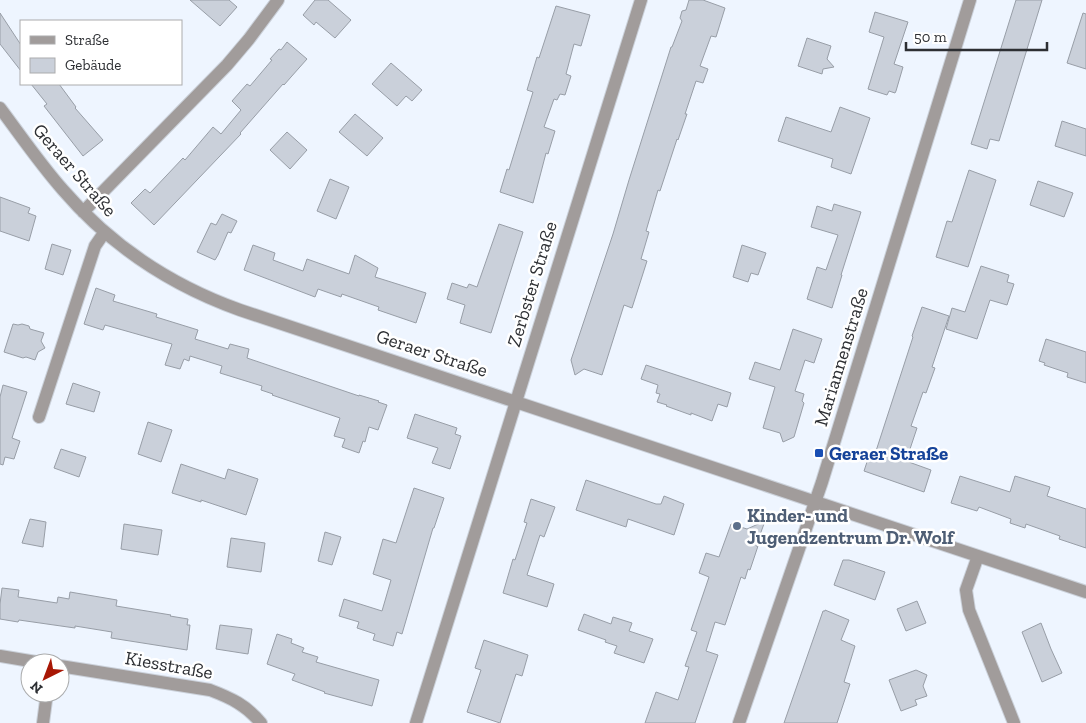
<svg xmlns="http://www.w3.org/2000/svg" width="1086" height="723" font-family="'Zilla Slab',serif">
  <rect width="100%" height="100%" fill="#eef5ff"/>
  <path fill="#cad0da" stroke="#989ea7" d="M190,0H229L237,7L220,26Z
    M315,0H328L351,20L335,38L316,22L314,25L303,15Z
    M689,0H703L725,8L716,37L711,36L700,66L708,69L703,83L696,81L685,114H687L678,140L677,139L660,191L658,190L646,231L649,232L641,259L647,261L632,308L624,305L602,375L584,369L575,375L571,360L613,234L629,180L671,47H672L682,21L680,18L682,11L686,10Z
    M1016,0H1042L999,141L990,139L987,149L971,144Z
    M556,6L590,15L581,46L574,44L566,74L571,76L565,95L560,94L557,100L554,99L544,127L555,131L548,154L546,153L533,203L500,192L507,169L509,170L533,92L527,90L537,57L539,58Z
    M875,12L908,22L894,64L903,67L896,91L895,93L889,91L887,95L868,89L884,37L869,32Z
    M0,13L21,45V71L0,44Z
    M1083,13L1086,14V69L1067,63Z
    M807,38L831,46L827,59L834,67L823,69L822,74L798,66Z
    M287,42L307,59L291,77L284,85L283,84L240,133L241,134L154,225L131,203L145,189L150,193L183,158L185,160L213,127L221,134L241,110L232,101L247,84L250,86L272,60L270,59L279,49L281,50Z
    M391,63L422,90L412,101L406,96L397,106L372,84Z
    M31,84H59L76,107L75,108L103,140L83,156L44,106L47,104Z
    M840,107L870,118L851,174L831,167L833,159L778,141L786,117L831,132Z
    M355,114L383,138L367,156L339,132Z
    M1062,121L1086,129V156L1055,146Z
    M287,132L307,150L290,169L270,150Z
    M969,170L996,180L968,267L936,257L947,221L952,222Z
    M330,179L349,187L336,219L317,211Z
    M1038,181L1073,193L1064,217L1030,205Z
    M0,197L30,208L28,213L36,216L29,241L0,231Z
    M834,204L861,212L841,275H842L832,308L807,299L817,267L826,270L838,235L811,227L817,206L832,211Z
    M222,214L237,221L231,233L228,232L218,255L215,260L197,252L211,223L216,225Z
    M499,224L523,232L491,333L460,323L465,305L447,299L452,283L467,288L469,284L477,287Z
    M52,244L71,250L63,275L45,269Z
    M253,245L275,253L273,260L303,271L307,259L349,274L355,255L378,268L375,277L426,293L416,323L378,310L379,307L342,294L341,297L318,289L315,297L244,270Z
    M742,245L766,253L758,275L751,273L748,282L733,277Z
    M981,266L1009,275L1007,282L1014,284L1007,305L990,300L977,339L946,329L952,308L965,312Z
    M96,288L115,295L113,301L157,314L156,317L198,330L195,339L228,349L230,344L249,349L247,358L359,396V395L379,401L378,402L387,405L378,430L369,427L365,442L363,441L359,453L342,447L345,439L334,436L340,418L272,395L273,394L261,390L262,386L220,373L222,366L190,356L189,361L184,359L180,369L165,365L172,344L105,325L103,330L84,324Z
    M922,307L949,316L932,367L935,368L926,393L923,392L911,426L917,428L906,461L931,470L924,492L864,471L871,450L876,451L913,337L912,336Z
    M13,324L18,325L22,324L29,326L30,329L44,333L41,341L45,348L38,352L35,360L26,357L23,358L4,352Z
    M793,329L822,339L814,363L805,360L795,391L804,394L802,401L804,403L794,437L783,442L780,433L763,428L775,387L749,379L755,362L780,370Z
    M1046,339L1086,352V383L1067,377L1068,373L1044,365L1045,363L1039,361Z
    M646,365L731,393L727,407L718,404L712,421L691,413V415L666,406L667,405L657,402L660,394L656,393L658,385L641,379Z
    M73,383L100,392L94,412L66,404Z
    M3,385L27,392L12,438L20,441L14,459L5,457L3,465L0,464V397Z
    M415,414L457,428L455,434L461,436L450,469L432,463L438,448L407,438Z
    M148,422L172,430L161,462L138,454Z
    M61,449L86,457L79,477L54,468Z
    M181,464L225,479L228,469L258,479L246,515L201,500V502L172,493Z
    M960,476L1010,492L1015,476L1050,487L1047,496L1086,509V548L1059,539L1060,536L1026,524L1025,528L1010,523L1011,519L979,507L977,511L951,503Z
    M586,480L656,504H661L664,496L684,504L674,535L628,519L626,527L576,510Z
    M414,488L444,498L434,528H433L402,634L397,632L393,646L373,640L375,634L357,628L359,622L339,616L344,599L382,611L391,580L373,574L383,539L396,543Z
    M531,499L555,507L544,537L540,535L527,575L554,584L547,607L503,593L513,559L515,560L527,523L524,522Z
    M30,519L46,522L43,547L22,543Z
    M765,521L756,546H758L750,570L748,569L745,579L741,577L725,625L715,622L706,651L718,655L695,723H645L656,692L678,700L689,667L685,666L697,632L691,630L709,577L699,573L706,553L719,557L731,524L747,529Z
    M124,524L162,530L158,555L121,549Z
    M325,532L341,537L332,565L318,561Z
    M231,538L265,543L261,572L227,567Z
    M843,560H849L885,572L875,600L834,585Z
    M2,588L19,590L18,597L57,603L58,597L69,599L70,592L117,600L116,606L171,615L170,616L188,619L187,625H190L187,650L111,638L112,632L75,626V628L19,620L18,622L0,619V604Z
    M917,601L926,623L906,631L897,609Z
    M825,610L849,620L841,640L855,646L844,682L850,684L837,723H784L823,611H825Z
    M584,614L611,624L613,617L632,623L629,631L653,639L644,663L614,653L617,646L605,642L606,640L578,630Z
    M1041,623L1051,649L1062,673L1042,682L1022,632Z
    M220,625L252,629L248,654L216,649Z
    M277,634L292,639L291,643L304,648L302,652L318,657L316,662L379,680L372,706L324,693L325,692L292,680L295,674L267,664Z
    M484,640L528,655L522,676L516,674L500,723L467,712L481,670L475,668Z
    M916,670L927,675L923,686L927,696L915,700L917,705L901,711L889,680Z"/>
  <g fill="none" stroke-linecap="round" stroke-linejoin="round">
    <defs>
      <path id="minor" d="M0,108C21,136 40,164 63,190C112,247 170,285 240,310L1086,592
        M83,212L227,65L249,39L278,0
        M39,417L95,246L104,233
        M978,556L966,590L969,610L1014,723
        M0,656L42,663
        M60,666L210,690C231,698 246,705 261,723
        M43,723L47,693
        M416,723L641,0
        M739,723L822,482L970,0"/>
    </defs>
    <use href="#minor" stroke="#cbd1da" stroke-width="14"/>
    <use href="#minor" stroke="#a19c9b" stroke-width="12"/>
  </g>
  <rect fill="#1a4fb4" stroke="#fff" stroke-width="2" x="814" y="448" width="10" height="10" rx="2.5"/>
  <circle fill="#5c6f8a" stroke="#fff" stroke-width="2" cx="737" cy="526" r="5"/>
  <g text-anchor="middle" dominant-baseline="central" stroke-width="5" stroke-linejoin="round" paint-order="stroke">
    <g font-size="19" fill="#2d2f33" stroke="#fff">
      <text transform="translate(75 170) rotate(49)">Geraer Straße</text>
      <text transform="translate(532 284) rotate(-73)">Zerbster Straße</text>
      <text transform="translate(432 353) rotate(18)">Geraer Straße</text>
      <text transform="translate(841 357) rotate(-73)">Mariannenstraße</text>
      <text transform="translate(169 665) rotate(10)">Kiesstraße</text>
    </g>
    <g font-size="19" font-weight="bold" fill="#164399" stroke="#fff" text-anchor="start">
      <text x="829" y="453">Geraer Straße</text>
    </g>
    <g font-size="19" font-weight="bold" fill="#4e5e75" stroke="#fff" text-anchor="start">
      <text x="747" y="515">Kinder- und<tspan x="747" dy="22">Jugendzentrum Dr. Wolf</tspan></text>
    </g>
  </g>
  <rect x="20" y="20" width="162" height="65" fill="#ffffff" stroke="#abacad"/>
  <rect x="30" y="36" width="25" height="8" fill="#a19c9b" stroke="#abacad"/>
  <text x="65" y="45" font-size="15" fill="#2d2f33">Straße</text>
  <rect x="30" y="58" width="25" height="15" fill="#cad0da" stroke="#abacad"/>
  <text x="65" y="70" font-size="15" fill="#2d2f33">Gebäude</text>
  <g transform="translate(45 678) rotate(222)"><circle r="24" fill="#ffffff" stroke="#abacad"/>
  <path d="M0-4L9 19L0 12L-9 19Z" fill="#a81705"/>
  <text y="-8" font-size="14" font-weight="bold" text-anchor="middle" fill="#2d2f33">N</text>
  </g>
  <path d="M906 42v8h141v-8" fill="none" stroke="#2d2f33" stroke-width="2.5"/>
  <text x="914" y="42" font-size="15" fill="#2d2f33" stroke="#ffffff" stroke-width="4" paint-order="stroke">50 m</text>
</svg>
